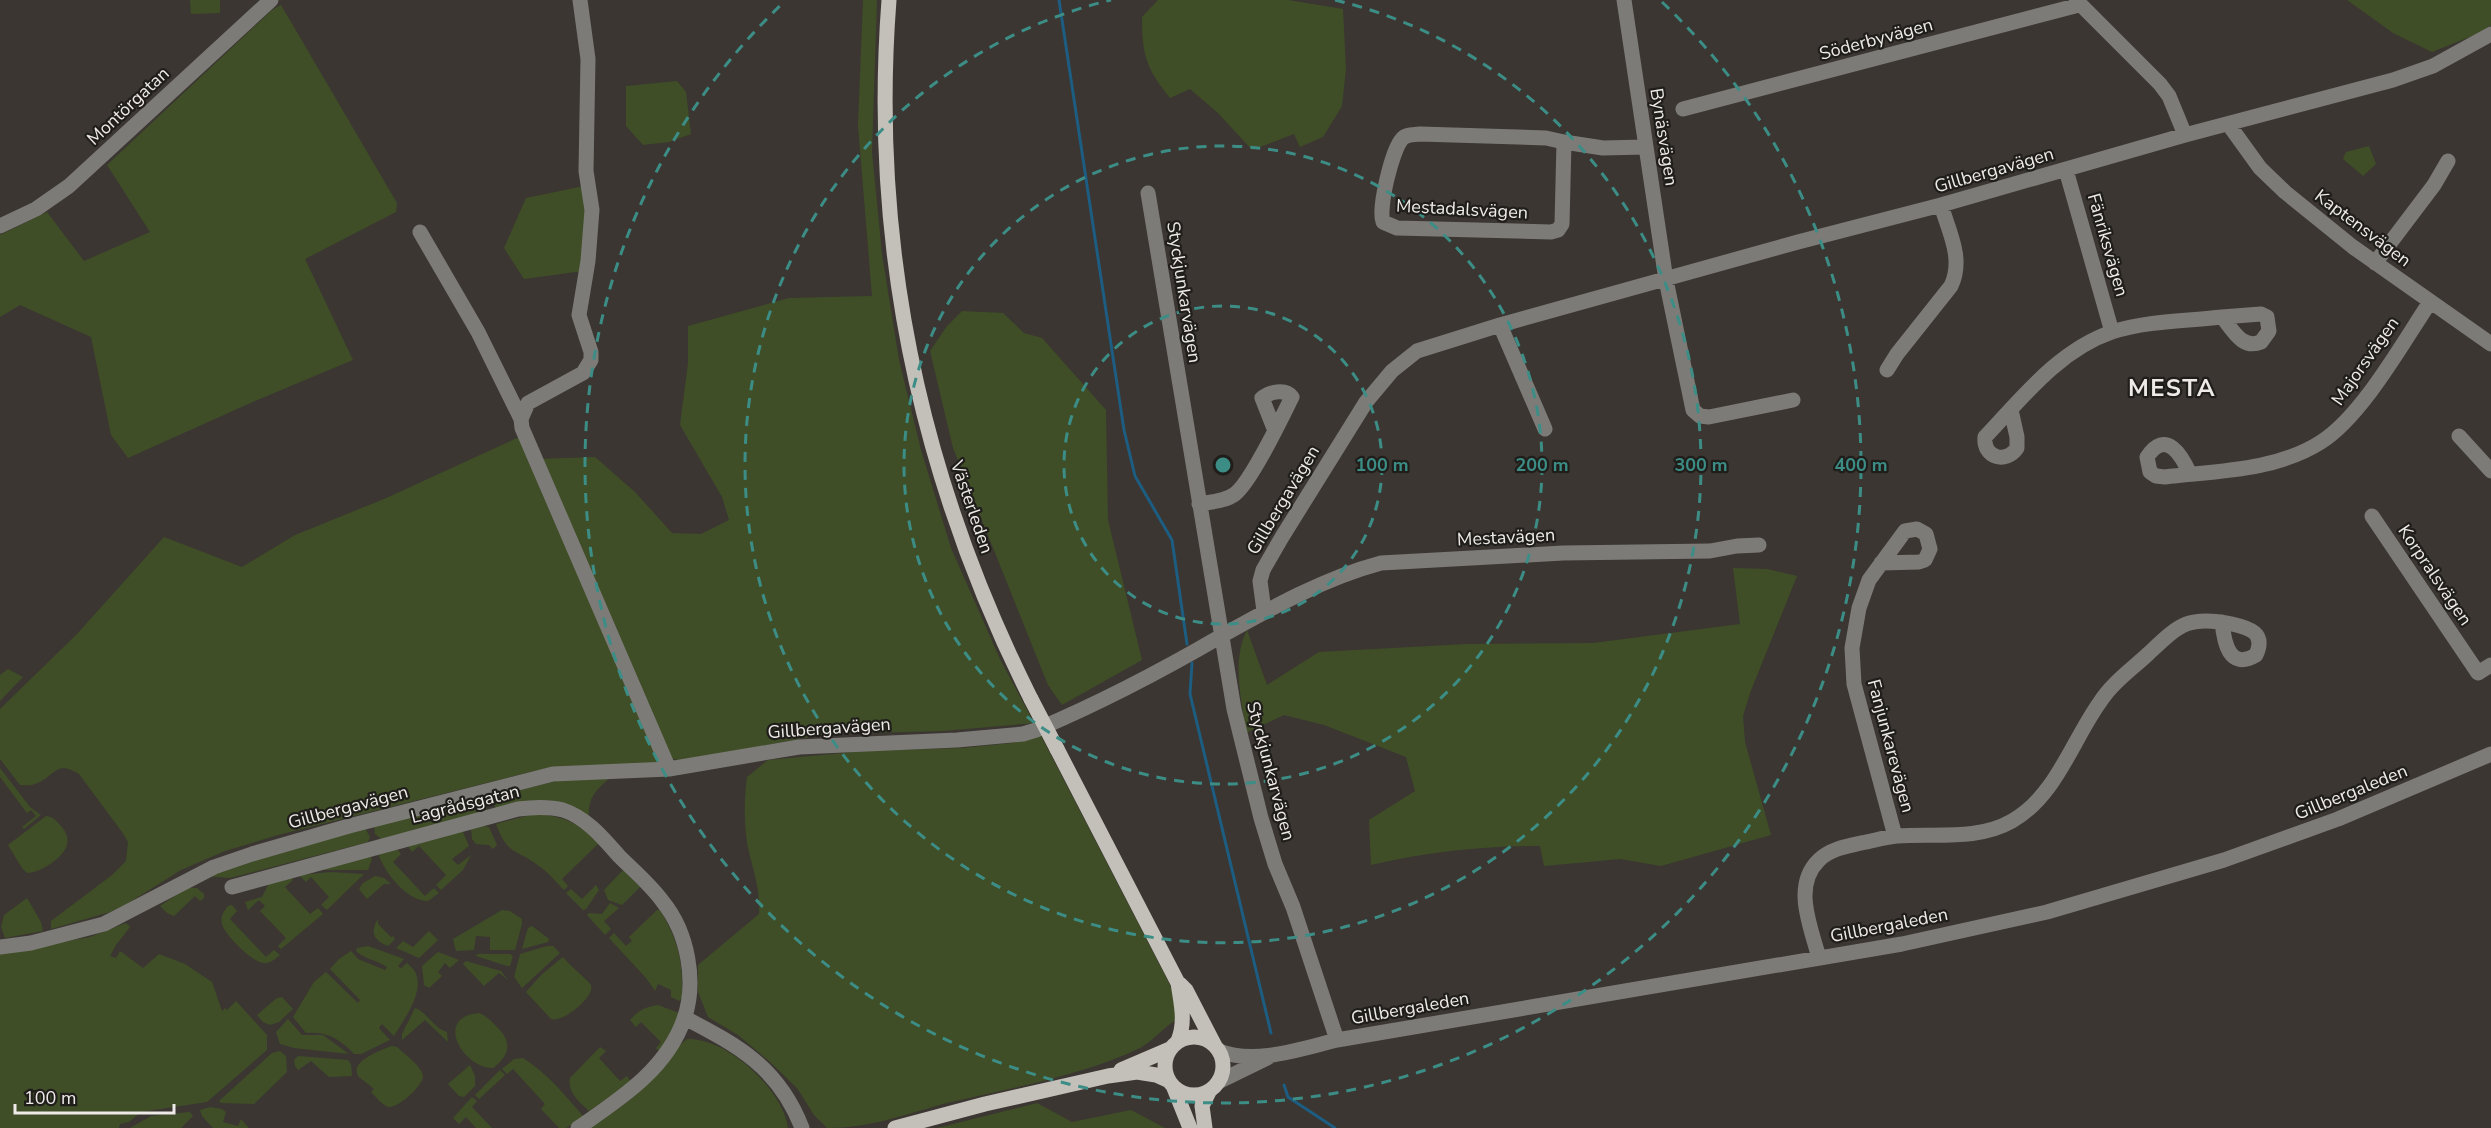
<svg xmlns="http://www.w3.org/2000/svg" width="2491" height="1128" font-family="'Nunito Sans',sans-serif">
  <rect width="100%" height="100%" fill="#3b3631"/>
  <path fill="#3f4e27" d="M190,0H220V13L191,14Z
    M863,0H877L872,152L882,254L899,360L921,450L951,548L1000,659L1034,723L943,731L826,734L683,761L669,758L539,459L595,457L635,492L672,533L701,534L729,520L722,497L680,425L688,363V326L789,298L872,296L858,126Z
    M1158,0H1288L1343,9L1346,69L1342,106L1323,137L1300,147L1294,134L1252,150L1218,113L1190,89L1170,98C1146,68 1142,55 1142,17Z
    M2347,0H2491V25L2477,34L2432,52L2393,33Z
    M281,5L397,203L396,212L305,259L353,360L255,401L128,458L111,435L91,337L20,305L0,317V235L47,212L84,261L150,232L107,165L272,10Z
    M677,81L686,92L691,134L669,142L643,145L626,126V86Z
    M2369,146L2376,164L2363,176L2343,159L2346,152Z
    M584,186L588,212L583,271L524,279L504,248L526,198Z
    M962,311L1003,313L1024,333L1042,338L1106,410L1108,520L1142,660L1062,705L1048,685L953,448L930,351L947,326Z
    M519,437L548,507L654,743L660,758L656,763L534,771L278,835L225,851L181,870L125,905L110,912L51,929V921L112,875L126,861L128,842L122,832L79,774C55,759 55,777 35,784C31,786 25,785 20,785L0,759V709L77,634L164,537L242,567L295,535L384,499Z
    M1733,568L1767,569L1797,576L1750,693L1743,716L1745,742L1771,835L1661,866L1620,859L1544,866L1540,846C1482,846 1427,852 1371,865L1369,820L1415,791L1406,757L1324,725L1284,715L1246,733C1242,698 1231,662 1247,630L1267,685L1319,652L1467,644L1593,643L1740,624Z
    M8,669L23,677L0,701V675Z
    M1040,734L1170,985L1180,1018C1167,1023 1155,1040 1140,1048C1079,1077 1013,1087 947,1103C906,1114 870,1128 827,1128L814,1115L797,1088L769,1061L738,1035L708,1017L698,992V965L759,914C761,889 752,868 747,843C744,820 744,800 747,777L768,760L865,751L963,748L1012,743Z
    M0,768L30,807L41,815L24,829L22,827L36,816L31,810L27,813L0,777Z
    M611,777C597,789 588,797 589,816L496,808L491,800L494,796L561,780Z
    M481,799L486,801L487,811L381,839L375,834L374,825Z
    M534,814C564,816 577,822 599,843L562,879L568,886L564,890C556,882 548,872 539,866C515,848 508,856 496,824Z
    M46,816C53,817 57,821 61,826C65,831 69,837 67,844C65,857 40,873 27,873L22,868L8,845Z
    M484,826L489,827L497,845L493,849L489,845L476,844L472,839L471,829Z
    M365,828L370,837L368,842L230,878L206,876L214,871Z
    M462,830L469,846L452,859L458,865L471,855L463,870L441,890L436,885L446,875L419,846L412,852L408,846Z
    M397,849L401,854L393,862L425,896L434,888L439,893L428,901C407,901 386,874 379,856L380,853Z
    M370,856L372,859L368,870H321Z
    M623,870L640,887L622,905L608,900L604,890Z
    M331,872L364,874L327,910L321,905L329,897L311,877L306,882L299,875Z
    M375,876L384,878L391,884H384L367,899L359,889L363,883Z
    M291,877L293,880L285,887L310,914L318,908L323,914L281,949L278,946L286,938L260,911L265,906L259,900L248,910L245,902L262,897L269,883Z
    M596,885L599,890L586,909L583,910L566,893L571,889L582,899Z
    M186,888H197L204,894V898L200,901L195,896L174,916L167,913L160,906Z
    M27,898L41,922L43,931L5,938L1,927L4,915Z
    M610,903L619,908L604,921L611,929L605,935L587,915L589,913L602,914Z
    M232,905L237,911L230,919L266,957L274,950L280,955C275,959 270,964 263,963C252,962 224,934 222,924C220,917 224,911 228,906Z
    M502,910L510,911L522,919V924L515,950H490V937L476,936L474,950L456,951L453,939Z
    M657,910H660C679,942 683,962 682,998L679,1001L671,997V990L658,984L655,991L646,978L609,938L614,933L626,946L632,941L629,937Z
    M378,919V924L391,937L393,936L395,939L388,946C373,940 370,932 378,919Z
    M126,923L130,927L116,945L110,956L116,958L120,951L143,968L159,954L185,964L212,982L222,1011L225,1008L227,1010L236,1001L267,1035V1050L207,1102L141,1112L129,1122L120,1124L119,1128H0V953L90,937Z
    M532,926L549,939L548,942L522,949L528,928Z
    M429,931L438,940L419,958L396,948L403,941L413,947Z
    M368,946L404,959L398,966L401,968L407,963C410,966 415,970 416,974C424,993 403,1021 394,1036L382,1024L379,1028L390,1040L361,1054H354C340,1039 327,1031 306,1033L293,1017L314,982L326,972L358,1003L360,1000L330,969L339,959L351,951L358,959L385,970L387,967C377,960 366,960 356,951L357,948Z
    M547,946H553L560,953L522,988L514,977L520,954Z
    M438,952L459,960L450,968L445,963L438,972L442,976L429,988L424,985L422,966Z
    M477,954H510L513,956L510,966H507L476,956Z
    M563,957C568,964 589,981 591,985C595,997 563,1023 551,1019L526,992L541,975Z
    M466,961L501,971L508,980L499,973L484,986L463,964Z
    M282,997L293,1009L279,1022L270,1025L263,1022L257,1015L277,998Z
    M658,1005L679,1013L670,1037L660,1052L656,1048L661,1042L641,1022L636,1027L630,1020C639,1010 645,1007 658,1005Z
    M415,1008C428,1013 433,1028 447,1032L448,1042L425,1020L402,1040V1034Z
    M479,1013C487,1016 492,1022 498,1028C513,1043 509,1056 493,1068C463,1068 433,1017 479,1013Z
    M288,1019L302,1035H323L349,1054L294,1048L280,1044L276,1032Z
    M687,1039C726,1037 783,1089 788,1128H590C615,1112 639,1094 660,1072C670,1061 675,1048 687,1039Z
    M391,1046L397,1047C404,1054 422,1066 423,1076C424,1085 398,1108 389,1107C383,1106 376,1097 371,1092L374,1089C370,1085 362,1080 359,1077C347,1062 382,1050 391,1046Z
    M600,1047L606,1051L599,1058L620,1081L627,1076L631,1082L589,1111C579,1102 567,1092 570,1078Z
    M280,1051L286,1056L287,1072L254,1104L221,1103L219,1101L272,1053Z
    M298,1056L348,1060L351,1064L352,1076L329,1077L311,1061L298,1070L295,1066L294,1060Z
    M523,1058C547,1073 565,1095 583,1116L582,1119L566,1128H559L541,1109L545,1104L513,1069L507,1074L502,1069L514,1059Z
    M470,1065L475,1076V1086L464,1097L459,1096L448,1084Z
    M500,1070L505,1075L479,1099L475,1095Z
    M472,1097L477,1101L472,1107L492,1128H476L466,1117L459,1124L453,1118Z
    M1037,1103L1072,1122L1131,1110L1165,1128H937Z
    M210,1107L222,1109L226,1112L223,1122L238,1126L241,1119L249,1128H213L202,1116L200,1110Z
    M190,1112L193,1116L181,1128H130L151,1116Z"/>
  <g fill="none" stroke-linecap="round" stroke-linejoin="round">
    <path stroke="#1c5d81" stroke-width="3" d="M1059,0L1124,430L1135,476L1172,540L1187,644
      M1192,663L1190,694L1271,1033
      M1284,1085L1288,1097L1335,1128"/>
    <path stroke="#7d7b78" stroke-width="15" d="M1624,0L1666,280L1693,410L1700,416L1709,417L1793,400
      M2076,0L2160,84L2169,96L2185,135
      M1683,109L2079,5
      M2229,125L2260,168L2285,192L2353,247L2491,344
      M1564,142L1546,138L1420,134C1413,135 1406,134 1402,139C1392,150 1378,208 1383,222L1397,228L1551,232L1558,230L1562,224L1564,142L1603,148L1645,147
      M2066,170L2112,332
      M1148,193L1234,709L1261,818L1275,864L1293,907L1337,1040
      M0,226L36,209L69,186L271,0
      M420,232L478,332L521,419L522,428L669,769
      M2375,263L2434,185L2448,161
      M1500,325L1545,429
      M1887,370L1897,354L1951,286C1964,259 1949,232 1941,205
      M2011,410L2017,437V448C2006,464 1983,458 1985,437C2022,398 2059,350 2112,332C2146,321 2186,321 2222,317C2233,330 2242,350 2261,342L2269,331L2267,317L2261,314L2222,317
      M521,419L528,403L583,373L591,360V352L579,315L588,261L592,210L586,171L588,59L580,0
      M2459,436L2491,471
      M2190,474C2182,456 2166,428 2147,457L2150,472L2156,476L2165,477C2216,471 2276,471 2321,442C2362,416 2402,344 2430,302
      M1199,504C1211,502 1226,501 1235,494C1251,482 1282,417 1292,397C1285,388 1270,392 1262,398L1275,431
      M2372,516L2478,673L2491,665
      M1881,563L1919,562L1925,560L1930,549L1926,534L1917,529L1905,531L1869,580L1859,608L1852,648L1854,684L1895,836
      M1264,611L1260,581L1263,570L1282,537L1366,402L1392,371L1417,351L1500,325L1798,242L1941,205L2185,135L2393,80L2433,66L2491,34
      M232,887L518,809C533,807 548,806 563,810C587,818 603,838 619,856C634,871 651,885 663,902C688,933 697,982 684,1019C667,1069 620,1099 578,1128
      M0,947L31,943L104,924L214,867L252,854L349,826L553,774L669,769L799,747L957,740L1023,734L1036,730C1100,703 1163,670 1223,635C1273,607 1325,578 1381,563L1563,553L1710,551L1737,546L1759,545
      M1819,958C1811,927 1792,886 1819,860C1830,849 1847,846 1861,843C1873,841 1885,837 1897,836C1935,833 1977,841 2012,821C2056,796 2072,741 2100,702C2112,683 2132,669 2148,654C2179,625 2187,615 2232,624C2250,628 2266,633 2256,655C2229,671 2224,642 2222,622
      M685,1018C739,1046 779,1068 802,1128
      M1219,1051C1255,1065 1300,1049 1337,1040L1902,944L2047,912L2224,860L2338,819L2491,754
      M1218,1082L1269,1057"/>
    <path stroke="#c3bfb9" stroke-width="15" d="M889,0C870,247 920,478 1031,699
      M1057,749L1178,983C1181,1004 1186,1021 1178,1041
      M1180,984L1186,990L1215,1046
      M1165 1066a29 29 0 1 1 58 0a29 29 0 1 1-58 0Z
      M1121,1070L1170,1049
      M1174,1088L1190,1128
      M895,1128L985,1104L1108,1076L1137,1072L1156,1075L1167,1080
      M1205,1128L1202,1106L1210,1090"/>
    <path stroke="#c3bfb9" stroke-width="15" d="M1031,699L1057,749"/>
  </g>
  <g fill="none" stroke="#3c8d86" stroke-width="3" stroke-dasharray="10 8">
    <circle cx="1223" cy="465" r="159"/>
    <circle cx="1223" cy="465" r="319"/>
    <path d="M1335 0A478 478 0 1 1 1111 0"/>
    <path d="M1662 2A638 638 0 1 1 784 2"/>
  </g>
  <g text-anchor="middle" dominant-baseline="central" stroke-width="4.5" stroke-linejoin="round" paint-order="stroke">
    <g font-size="18" fill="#eeeae7" stroke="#201e1b">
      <text transform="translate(1876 39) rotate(-15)">Söderbyvägen</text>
      <text transform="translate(128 106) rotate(-43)">Montörgatan</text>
      <text transform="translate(1664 137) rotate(81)">Bynäsvägen</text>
      <text transform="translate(1994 170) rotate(-16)">Gillbergavägen</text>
      <text transform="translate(1462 209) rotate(3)">Mestadalsvägen</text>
      <text transform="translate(2363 228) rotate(37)">Kaptensvägen</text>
      <text transform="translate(2108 245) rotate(74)">Fänriksvägen</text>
      <text transform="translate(1184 292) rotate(81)">Styckjunkarvägen</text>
      <text transform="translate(2365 361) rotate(-55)">Majorsvägen</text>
      <text transform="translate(1283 500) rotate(-59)">Gillbergavägen</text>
      <text transform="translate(972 507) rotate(71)">Västerleden</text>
      <text transform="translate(1506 537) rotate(-3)">Mestavägen</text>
      <text transform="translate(2435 575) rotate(56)">Korpralsvägen</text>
      <text transform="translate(829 728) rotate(-4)">Gillbergavägen</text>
      <text transform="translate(1891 746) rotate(75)">Fanjunkarevägen</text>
      <text transform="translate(1271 771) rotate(75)">Styckjunkarvägen</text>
      <text transform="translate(2351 792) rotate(-22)">Gillbergaleden</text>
      <text transform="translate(465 804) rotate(-14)">Lagrådsgatan</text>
      <text transform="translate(348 807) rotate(-15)">Gillbergavägen</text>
      <text transform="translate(1889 925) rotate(-11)">Gillbergaleden</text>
      <text transform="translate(1410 1008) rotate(-10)">Gillbergaleden</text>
    </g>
    <g font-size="24" font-weight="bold" letter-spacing="1.5" fill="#eeeae7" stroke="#201e1b">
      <text x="2172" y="388">MESTA</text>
    </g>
  </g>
  <circle cx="1223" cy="465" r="9" fill="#3c8d86" stroke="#201e1b" stroke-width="3"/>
  <g font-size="18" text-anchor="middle" font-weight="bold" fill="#3c8d86" stroke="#201e1b" stroke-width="4.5" stroke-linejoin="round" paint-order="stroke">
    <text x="1382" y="471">100 m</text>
    <text x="1542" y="471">200 m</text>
    <text x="1701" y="471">300 m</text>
    <text x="1861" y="471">400 m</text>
  </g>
  <path d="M15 1104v9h159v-9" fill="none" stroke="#eeeae7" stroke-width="3"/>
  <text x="24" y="1104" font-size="18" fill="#eeeae7" stroke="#201e1b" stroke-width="4.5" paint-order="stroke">100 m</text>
</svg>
